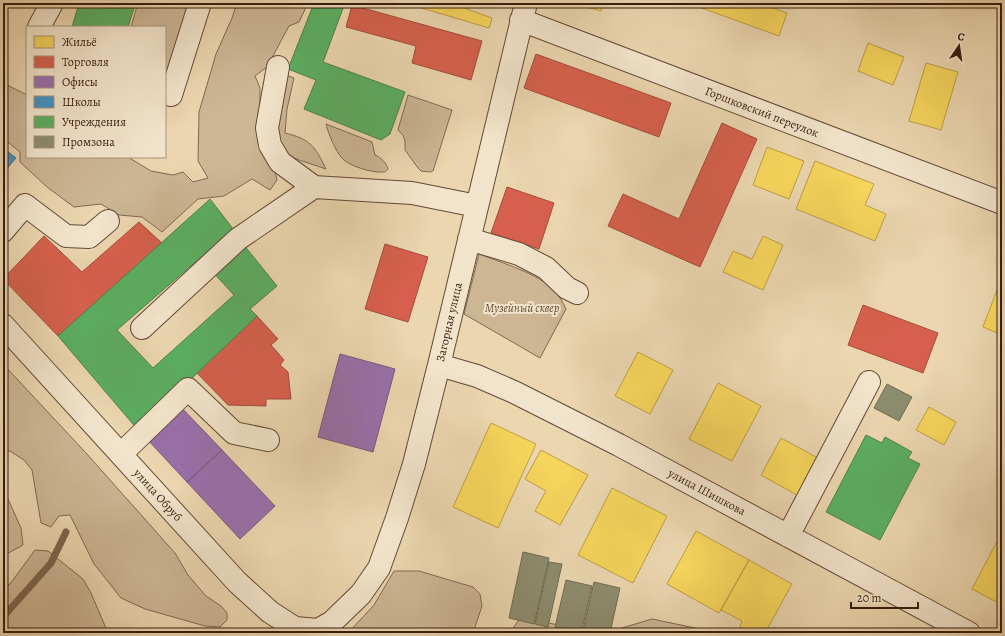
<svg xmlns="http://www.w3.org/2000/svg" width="1005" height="636" font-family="Alegreya,serif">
  <rect width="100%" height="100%" fill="#ebd6af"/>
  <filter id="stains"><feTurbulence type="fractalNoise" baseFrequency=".005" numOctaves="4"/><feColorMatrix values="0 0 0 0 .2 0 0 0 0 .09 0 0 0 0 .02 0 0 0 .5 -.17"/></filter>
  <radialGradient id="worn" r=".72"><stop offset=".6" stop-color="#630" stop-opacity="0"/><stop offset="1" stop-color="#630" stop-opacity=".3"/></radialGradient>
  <path fill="#ccb694" stroke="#816951" d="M130,3H190L179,40L165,77V27H131L137,6L130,4Z
    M237,3H308L299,22L289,26L267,67L255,76L260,88V112L277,180L270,190L252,179L224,196L198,199L162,232L142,217L119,215L101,204L74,207L47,187L20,162V152L3,138V83L27,95V157H128L151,171L173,175L183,172L193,182L208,178L198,161L199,112L216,54L232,18Z
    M283,74L294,78L287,109L285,133C310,139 315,146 326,169L299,160L280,152L275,140Z
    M408,95L452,110L433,171L430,172L421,171L418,168L405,150V141L403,135L398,130Z
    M326,124L372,142L375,155C381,158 386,162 388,169C385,172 386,172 382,172C373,173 348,166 342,158C336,152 328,133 326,124Z
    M479,254C500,262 539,274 554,290C559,296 563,302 566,309L540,358L464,314Z
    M3,364L86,453L175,553L188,575L206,596L221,606L227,613V620L220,627L205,626L145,609L121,598L94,564L70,515L59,516L51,527L41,523L32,470L24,460L10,451H3Z
    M3,488L21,528L23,545L3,556Z
    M35,550L48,551L83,579L91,593L108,633H3V587L10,584Z
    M394,571H419L473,587L480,594L482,606L473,633H347L349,632L374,605Z
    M527,619L596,632L612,631L652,619L719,633H510L518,621Z"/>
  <path fill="#f6d55c" stroke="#bc9e45" d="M405,3H450L492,18L489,28Z
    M572,3H603L601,11Z
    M688,3H760L787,13L779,36Z
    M868,43L904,57L893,85L858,71Z
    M926,63L958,72L941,130L909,121Z
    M767,147L804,161L789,199L753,185Z
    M815,161L874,184L865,205L886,214L875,241L796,209Z
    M763,236L783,245L763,290L723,272L733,251L752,259Z
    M997,290L1002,292V335L983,327Z
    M638,352L673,370L650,414L615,396Z
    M718,383L761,406L732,461L689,439Z
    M929,407L956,422L944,445L916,430Z
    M491,423L536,444L498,528L453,507Z
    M781,438L818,458L797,495L761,475Z
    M541,450L588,475L560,525L535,511L546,491L525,479Z
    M612,488L667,516L633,583L578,555Z
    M696,531L749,560L719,613L667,584Z
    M1002,532V605L972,589Z
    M749,560L792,584L765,633H751L740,627L742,621L721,610Z"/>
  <path fill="#d6604d" stroke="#a64c3a" d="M352,5L482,41L471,80L412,63L416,46L346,27Z
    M536,54L671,103L659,137L524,88Z
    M722,123L757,139L700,267L608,226L623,194L679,219Z
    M507,187L554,203L539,249L491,233Z
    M139,222L162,243L58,336L3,279L44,236L82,272Z
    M385,244L428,257L408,322L365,309Z
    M863,305L938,333L923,373L848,345Z
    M257,316L278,339L271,345L284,360L280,365L288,372L291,399H266V406L228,405L197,373Z"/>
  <path fill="#9970ab" stroke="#7b577c" d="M340,354L395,369L373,452L318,437Z
    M180,406L222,450L187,482L147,439Z
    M222,450L275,506L240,539L187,482Z"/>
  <path fill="#4393c3" stroke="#3f6f8d" d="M3,148L16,158L3,173Z"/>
  <path fill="#5aae61" stroke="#4f8248" d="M79,3H128L127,6L134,8L128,27H72Z
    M314,3H345L323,62L405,92L390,134L381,140L304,109L316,80L288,69Z
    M210,199L237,234L204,260L201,257L117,330L153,368L234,295L210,269L243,244L277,286L250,309L257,316L138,430L58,336Z
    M866,435L882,443L885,437L912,452L908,458L920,464L880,540L826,512Z"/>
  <path fill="#8c8c6e" stroke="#726a51" d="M887,384L912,397L899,421L874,408Z
    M523,552L549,558L534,624L509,618Z
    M549,562L562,564L548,627L535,624Z
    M566,580L592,586L581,633L555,627Z
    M594,582L620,588L610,633H598L583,630Z"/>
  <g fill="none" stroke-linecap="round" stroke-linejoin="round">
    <path stroke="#7d664e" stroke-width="7" d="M3,617L51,563L66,532"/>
    <defs>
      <path id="minor" d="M521,20L1002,203
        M39,27L52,3
        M278,67L267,128L270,145L280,162L314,187
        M165,93L171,95L200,3
        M3,231L25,205L66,236L89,237L108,221
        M469,239L519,254L546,268L567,288L577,293
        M3,325L237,582L270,612L295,628L318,630L332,622L361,594L379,568L397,518L414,464L439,365L526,3
        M142,328L238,239L314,187L412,193L477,206
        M439,365L477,376L514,392L619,445L969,633
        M121,454L188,389L234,433L268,440
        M788,536L869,382"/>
    </defs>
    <use href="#minor" stroke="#634a36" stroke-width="24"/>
    <use href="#minor" stroke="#f2e4cb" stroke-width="22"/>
  </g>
  <g text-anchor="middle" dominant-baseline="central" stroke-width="4" stroke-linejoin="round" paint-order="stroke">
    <g font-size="12" fill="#361c0e" stroke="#f2e4cb">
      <text transform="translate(762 112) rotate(21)">Горшковский переулок</text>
      <text transform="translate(449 322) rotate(-77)">Загорная улица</text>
      <text transform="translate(707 492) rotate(28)">улица Шишкова</text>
      <text transform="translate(158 495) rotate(48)">улица Обруб</text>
    </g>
    <g font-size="12" font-style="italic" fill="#634a36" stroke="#f2e4cb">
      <text x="522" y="308">Музейный сквер</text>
    </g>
  </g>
  <rect width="1005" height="636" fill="none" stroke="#ebd6af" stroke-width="16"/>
  <rect x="4" y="4" width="997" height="628" fill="none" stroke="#361c0e" stroke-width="2"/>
  <rect x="8" y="8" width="989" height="620" fill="none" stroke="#361c0e"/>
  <rect x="26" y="26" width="140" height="132" fill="#f2e4cb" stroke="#a7947f"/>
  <rect x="34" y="36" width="20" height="12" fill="#f6d55c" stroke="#a7947f"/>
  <text x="62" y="46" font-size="12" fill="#361c0e">Жильё</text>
  <rect x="34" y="56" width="20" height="12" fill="#d6604d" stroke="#a7947f"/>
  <text x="62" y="66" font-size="12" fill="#361c0e">Торговля</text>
  <rect x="34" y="76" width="20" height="12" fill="#9970ab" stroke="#a7947f"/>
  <text x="62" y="86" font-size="12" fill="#361c0e">Офисы</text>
  <rect x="34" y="96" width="20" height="12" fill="#4393c3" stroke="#a7947f"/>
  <text x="62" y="106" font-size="12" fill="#361c0e">Школы</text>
  <rect x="34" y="116" width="20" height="12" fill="#5aae61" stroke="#a7947f"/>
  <text x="62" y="126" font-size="12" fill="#361c0e">Учреждения</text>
  <rect x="34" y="136" width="20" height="12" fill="#8c8c6e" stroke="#a7947f"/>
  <text x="62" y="146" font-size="12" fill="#361c0e">Промзона</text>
  <g transform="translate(959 46) rotate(13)" stroke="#f2e4cb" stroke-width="3" paint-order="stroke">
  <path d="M0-3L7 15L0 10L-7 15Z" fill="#361c0e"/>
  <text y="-6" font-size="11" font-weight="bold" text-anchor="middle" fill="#361c0e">С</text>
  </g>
  <path d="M851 602v6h67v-6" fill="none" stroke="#361c0e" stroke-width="2"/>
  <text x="857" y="602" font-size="12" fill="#361c0e" stroke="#f2e4cb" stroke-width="3" paint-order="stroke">20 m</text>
  <rect width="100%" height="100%" filter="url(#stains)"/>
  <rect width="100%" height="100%" fill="url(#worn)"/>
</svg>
